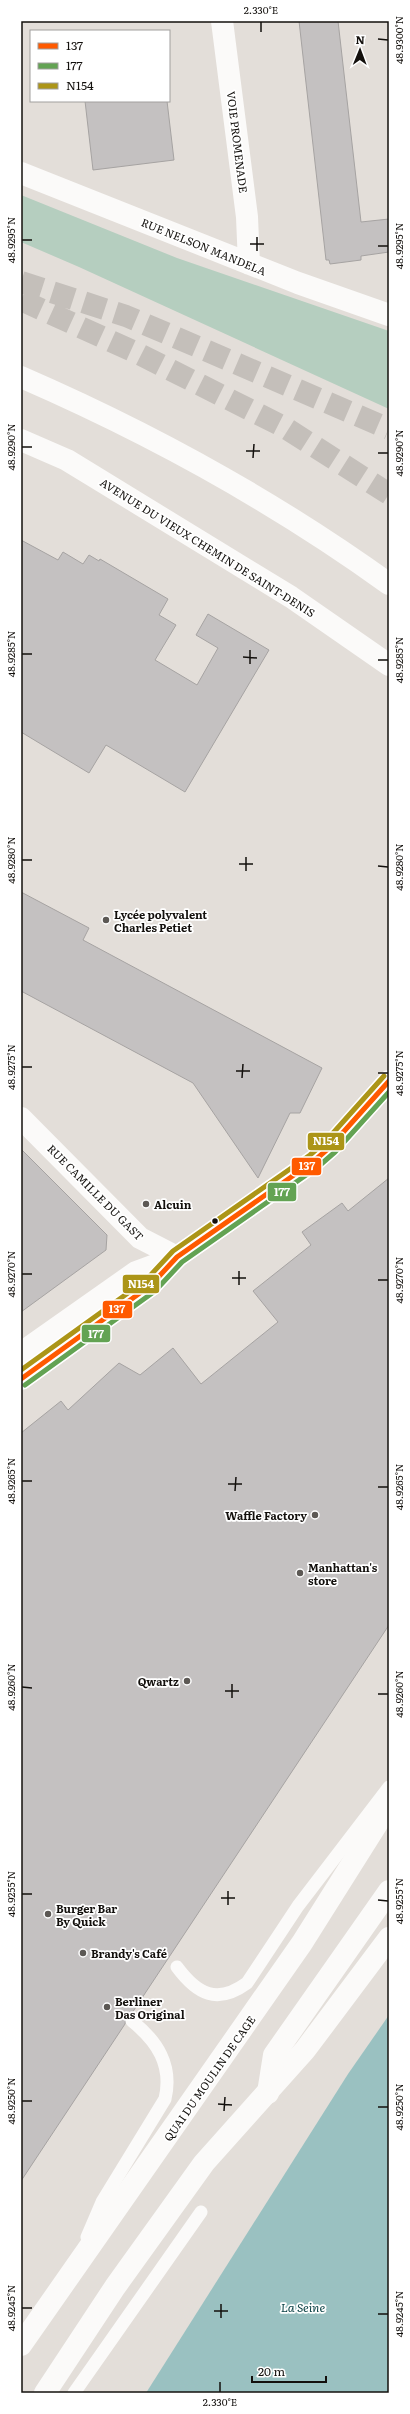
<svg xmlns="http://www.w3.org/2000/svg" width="410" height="2414" font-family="Literata,serif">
  <rect width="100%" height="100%" fill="#e3ded9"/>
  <path fill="#b5cebf" d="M21,195L177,258L389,331V409L79,267L21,242Z"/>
  <path fill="#9ac1c1" d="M389,2015V2393H146L348,2074Z"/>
  <path fill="#c4c1c1" stroke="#a6a3a2" d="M299,21H338L361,222L389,219V252L361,256V260L330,264L329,260H326Z
    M85,101H167L174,160L93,170Z
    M21,540L58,560L63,552L83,564L89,555L99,561L100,559L168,599L159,615L176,625L155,660L197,685L218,648L196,635L208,614L269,650L185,792L106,745L89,773L21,732Z
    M21,892L89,928L83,940L322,1068L300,1113H290L258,1178L193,1083L21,991Z
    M21,1149L107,1235L106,1250L21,1312Z
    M389,1178V1625L132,2013L126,2016L125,2024L21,2181V1433L61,1401L68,1410L119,1363L140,1375L173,1348L201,1384L278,1322L253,1291L311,1245L302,1232L342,1203L348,1211Z"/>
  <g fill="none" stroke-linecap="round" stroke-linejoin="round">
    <path stroke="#c4bfba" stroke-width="22" stroke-dasharray="22 11" stroke-linecap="butt" d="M21,282L126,316L389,429
      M21,300L137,353L284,427L389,494"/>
    <path stroke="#fbfaf9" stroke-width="13" d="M177,1967C197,1994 217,2005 247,1983L298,1906L389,1787
      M87,2237L102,2202L165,2099C173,2065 157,2041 132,2021
      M74,2393L201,2212"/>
    <path stroke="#fbfaf9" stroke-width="22" d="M222,21L247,217L249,264
      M21,173L298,283L389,315
      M21,440L67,460L291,597L389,665
      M21,1118L140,1238L177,1257"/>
    <path stroke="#fbfaf9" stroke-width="22" d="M21,1353L136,1272L174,1258
      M21,1379L151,1285L177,1257L314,1161L330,1147L389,1081"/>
    <path stroke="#fbfaf9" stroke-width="22" d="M21,2345L302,1943L389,1805
      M45,2393L115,2287L204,2163L305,2050L389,1938"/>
    <path stroke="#fbfaf9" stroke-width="22" d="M21,377C150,433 275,502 389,584
      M268,2093L274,2055L389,1891"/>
    <defs>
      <path id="bus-1" d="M21,1379L151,1285L177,1257L314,1161L330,1147L389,1081"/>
      <path id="bus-2" d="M25,1385L155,1291L182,1262L319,1166L335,1152L389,1092"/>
      <path id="bus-3" d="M21,1370L146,1280L173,1251L310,1155L325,1142L384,1076"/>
    </defs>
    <use href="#bus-1" stroke="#fff" stroke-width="8"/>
    <use href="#bus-2" stroke="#fff" stroke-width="8"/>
    <use href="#bus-3" stroke="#fff" stroke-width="8"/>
    <use href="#bus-1" stroke="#ff5a00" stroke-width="5"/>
    <use href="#bus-2" stroke="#63a353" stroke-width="5"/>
    <use href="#bus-3" stroke="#ac9517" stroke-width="5"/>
  </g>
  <path fill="none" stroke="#13100d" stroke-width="1.5" d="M261,32V22M378,39L388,40M22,240H32M250,244H264M378,246H388M257,251V237M22,447H32M246,451H260M378,453H388M253,458L254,444M22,654H32M243,657L257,658M378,660H388M250,664V650M22,860H32M239,864H253M378,866L388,867M246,871V857M22,1067H32M236,1071H250M378,1073H388M242,1078L243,1064M22,1274H32M232,1278H246M378,1280H388M239,1285V1271M22,1481H32M228,1484H242M378,1487H388M235,1491L236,1477M22,1687L32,1688M225,1691H239M378,1694H388M232,1698V1684M22,1894H32M221,1898H235M378,1900L388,1901M228,1905V1891M22,2101H32M218,2104L232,2105M378,2107H388M224,2111L225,2097M22,2308H32M214,2311H228M378,2314H388M221,2318V2304M220,2392V2382"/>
  <g fill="#5c5854" stroke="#fff" stroke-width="1.5">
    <circle cx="106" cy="920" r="4"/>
    <circle cx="146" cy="1204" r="4"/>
    <circle cx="315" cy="1515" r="4"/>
    <circle cx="300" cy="1573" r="4"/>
    <circle cx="187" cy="1681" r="4"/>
    <circle cx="48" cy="1914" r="4"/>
    <circle cx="83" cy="1953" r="4"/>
    <circle cx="107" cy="2007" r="4"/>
  </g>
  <circle fill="#13100d" stroke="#fff" stroke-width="1.5" cx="215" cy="1221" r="3.5"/>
  <g text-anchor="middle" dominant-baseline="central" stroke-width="3.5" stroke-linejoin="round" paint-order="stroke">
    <g font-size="11" fill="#13100d" stroke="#fff">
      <text transform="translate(238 142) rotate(83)">VOIE PROMENADE</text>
      <text transform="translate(204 246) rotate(22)">RUE NELSON MANDELA</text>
      <text transform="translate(208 547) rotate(32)">AVENUE DU VIEUX CHEMIN DE SAINT-DENIS</text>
      <text transform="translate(96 1192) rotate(45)">RUE CAMILLE DU GAST</text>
      <text transform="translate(209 2078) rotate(-55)">QUAI DU MOULIN DE CAGE</text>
    </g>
    <g font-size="11" font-weight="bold" fill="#13100d" stroke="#fff" text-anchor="start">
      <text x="114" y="914">Lycée polyvalent<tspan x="114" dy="13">Charles Petiet</tspan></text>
      <text x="154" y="1204">Alcuin</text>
      <text x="307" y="1515" text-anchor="end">Waffle Factory</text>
      <text x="308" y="1567">Manhattan's<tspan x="308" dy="13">store</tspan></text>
      <text x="179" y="1681" text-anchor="end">Qwartz</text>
      <text x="56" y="1908">Burger Bar<tspan x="56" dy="13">By Quick</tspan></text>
      <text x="91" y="1953">Brandy's Café</text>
      <text x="115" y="2001">Berliner<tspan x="115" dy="13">Das Original</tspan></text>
    </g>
    <g font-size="12" font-style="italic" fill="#0b4245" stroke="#fff">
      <text x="303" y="2307">La Seine</text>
    </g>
  </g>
  <g stroke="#fff" stroke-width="1.5">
    <rect x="307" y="1132" width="38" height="19" rx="4" fill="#ac9517"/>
    <rect x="291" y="1157" width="31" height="19" rx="4" fill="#ff5a00"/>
    <rect x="267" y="1182" width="30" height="20" rx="4" fill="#63a353"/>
    <rect x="122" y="1274" width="38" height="20" rx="4" fill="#ac9517"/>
    <rect x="102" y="1300" width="31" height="19" rx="4" fill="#ff5a00"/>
    <rect x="81" y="1324" width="30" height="19" rx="4" fill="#63a353"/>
  </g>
  <g font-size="11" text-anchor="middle" font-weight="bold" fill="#fff">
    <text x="326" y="1145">N154</text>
    <text x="307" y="1170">137</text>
    <text x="282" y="1196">177</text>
    <text x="141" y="1288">N154</text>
    <text x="117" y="1313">137</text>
    <text x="96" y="1338">177</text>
  </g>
  <rect width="410" height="2414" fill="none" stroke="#ffffff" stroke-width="44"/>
  <rect x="30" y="30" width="140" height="72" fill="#ffffff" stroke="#a19f9e"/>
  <rect x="38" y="43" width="20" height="6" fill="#ff5a00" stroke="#a19f9e"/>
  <text x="66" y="50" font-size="12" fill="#13100d">137</text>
  <rect x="38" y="63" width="20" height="6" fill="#63a353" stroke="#a19f9e"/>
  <text x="66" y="70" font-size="12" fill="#13100d">177</text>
  <rect x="38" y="83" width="20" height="6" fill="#ac9517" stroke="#a19f9e"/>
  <text x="66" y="90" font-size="12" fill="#13100d">N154</text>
  <g transform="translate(360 50) rotate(1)" stroke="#ffffff" stroke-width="3" paint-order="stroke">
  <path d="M0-3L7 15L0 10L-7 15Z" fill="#13100d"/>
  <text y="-6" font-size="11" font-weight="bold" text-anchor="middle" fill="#13100d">N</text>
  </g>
  <path d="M252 2376v6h74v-6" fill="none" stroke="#13100d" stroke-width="2"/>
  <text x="258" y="2376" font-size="12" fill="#13100d" stroke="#ffffff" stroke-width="3" paint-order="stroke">20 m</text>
  <rect x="22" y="22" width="366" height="2370" fill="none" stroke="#13100d" stroke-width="1.5"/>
  <g font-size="10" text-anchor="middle" fill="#13100d">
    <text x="261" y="14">2.330°E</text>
    <text transform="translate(399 40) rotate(-90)" y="4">48.9300°N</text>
    <text transform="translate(11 240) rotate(-90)" y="4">48.9295°N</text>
    <text transform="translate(399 246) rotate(-90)" y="4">48.9295°N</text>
    <text transform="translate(11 447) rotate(-90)" y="4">48.9290°N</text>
    <text transform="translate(399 453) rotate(-90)" y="4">48.9290°N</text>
    <text transform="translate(11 654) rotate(-90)" y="4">48.9285°N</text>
    <text transform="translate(399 660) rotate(-90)" y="4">48.9285°N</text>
    <text transform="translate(11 860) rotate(-90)" y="4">48.9280°N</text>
    <text transform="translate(399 867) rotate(-90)" y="4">48.9280°N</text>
    <text transform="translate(11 1067) rotate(-90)" y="4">48.9275°N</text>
    <text transform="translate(399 1073) rotate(-90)" y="4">48.9275°N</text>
    <text transform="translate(11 1274) rotate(-90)" y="4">48.9270°N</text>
    <text transform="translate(399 1280) rotate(-90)" y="4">48.9270°N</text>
    <text transform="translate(11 1481) rotate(-90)" y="4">48.9265°N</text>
    <text transform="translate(399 1487) rotate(-90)" y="4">48.9265°N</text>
    <text transform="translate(11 1687) rotate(-90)" y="4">48.9260°N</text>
    <text transform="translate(399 1694) rotate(-90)" y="4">48.9260°N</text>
    <text transform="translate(11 1894) rotate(-90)" y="4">48.9255°N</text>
    <text transform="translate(399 1901) rotate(-90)" y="4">48.9255°N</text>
    <text transform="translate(11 2101) rotate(-90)" y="4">48.9250°N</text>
    <text transform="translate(399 2107) rotate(-90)" y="4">48.9250°N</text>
    <text transform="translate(11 2308) rotate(-90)" y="4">48.9245°N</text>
    <text transform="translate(399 2314) rotate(-90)" y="4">48.9245°N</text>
    <text x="220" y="2406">2.330°E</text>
  </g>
</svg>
